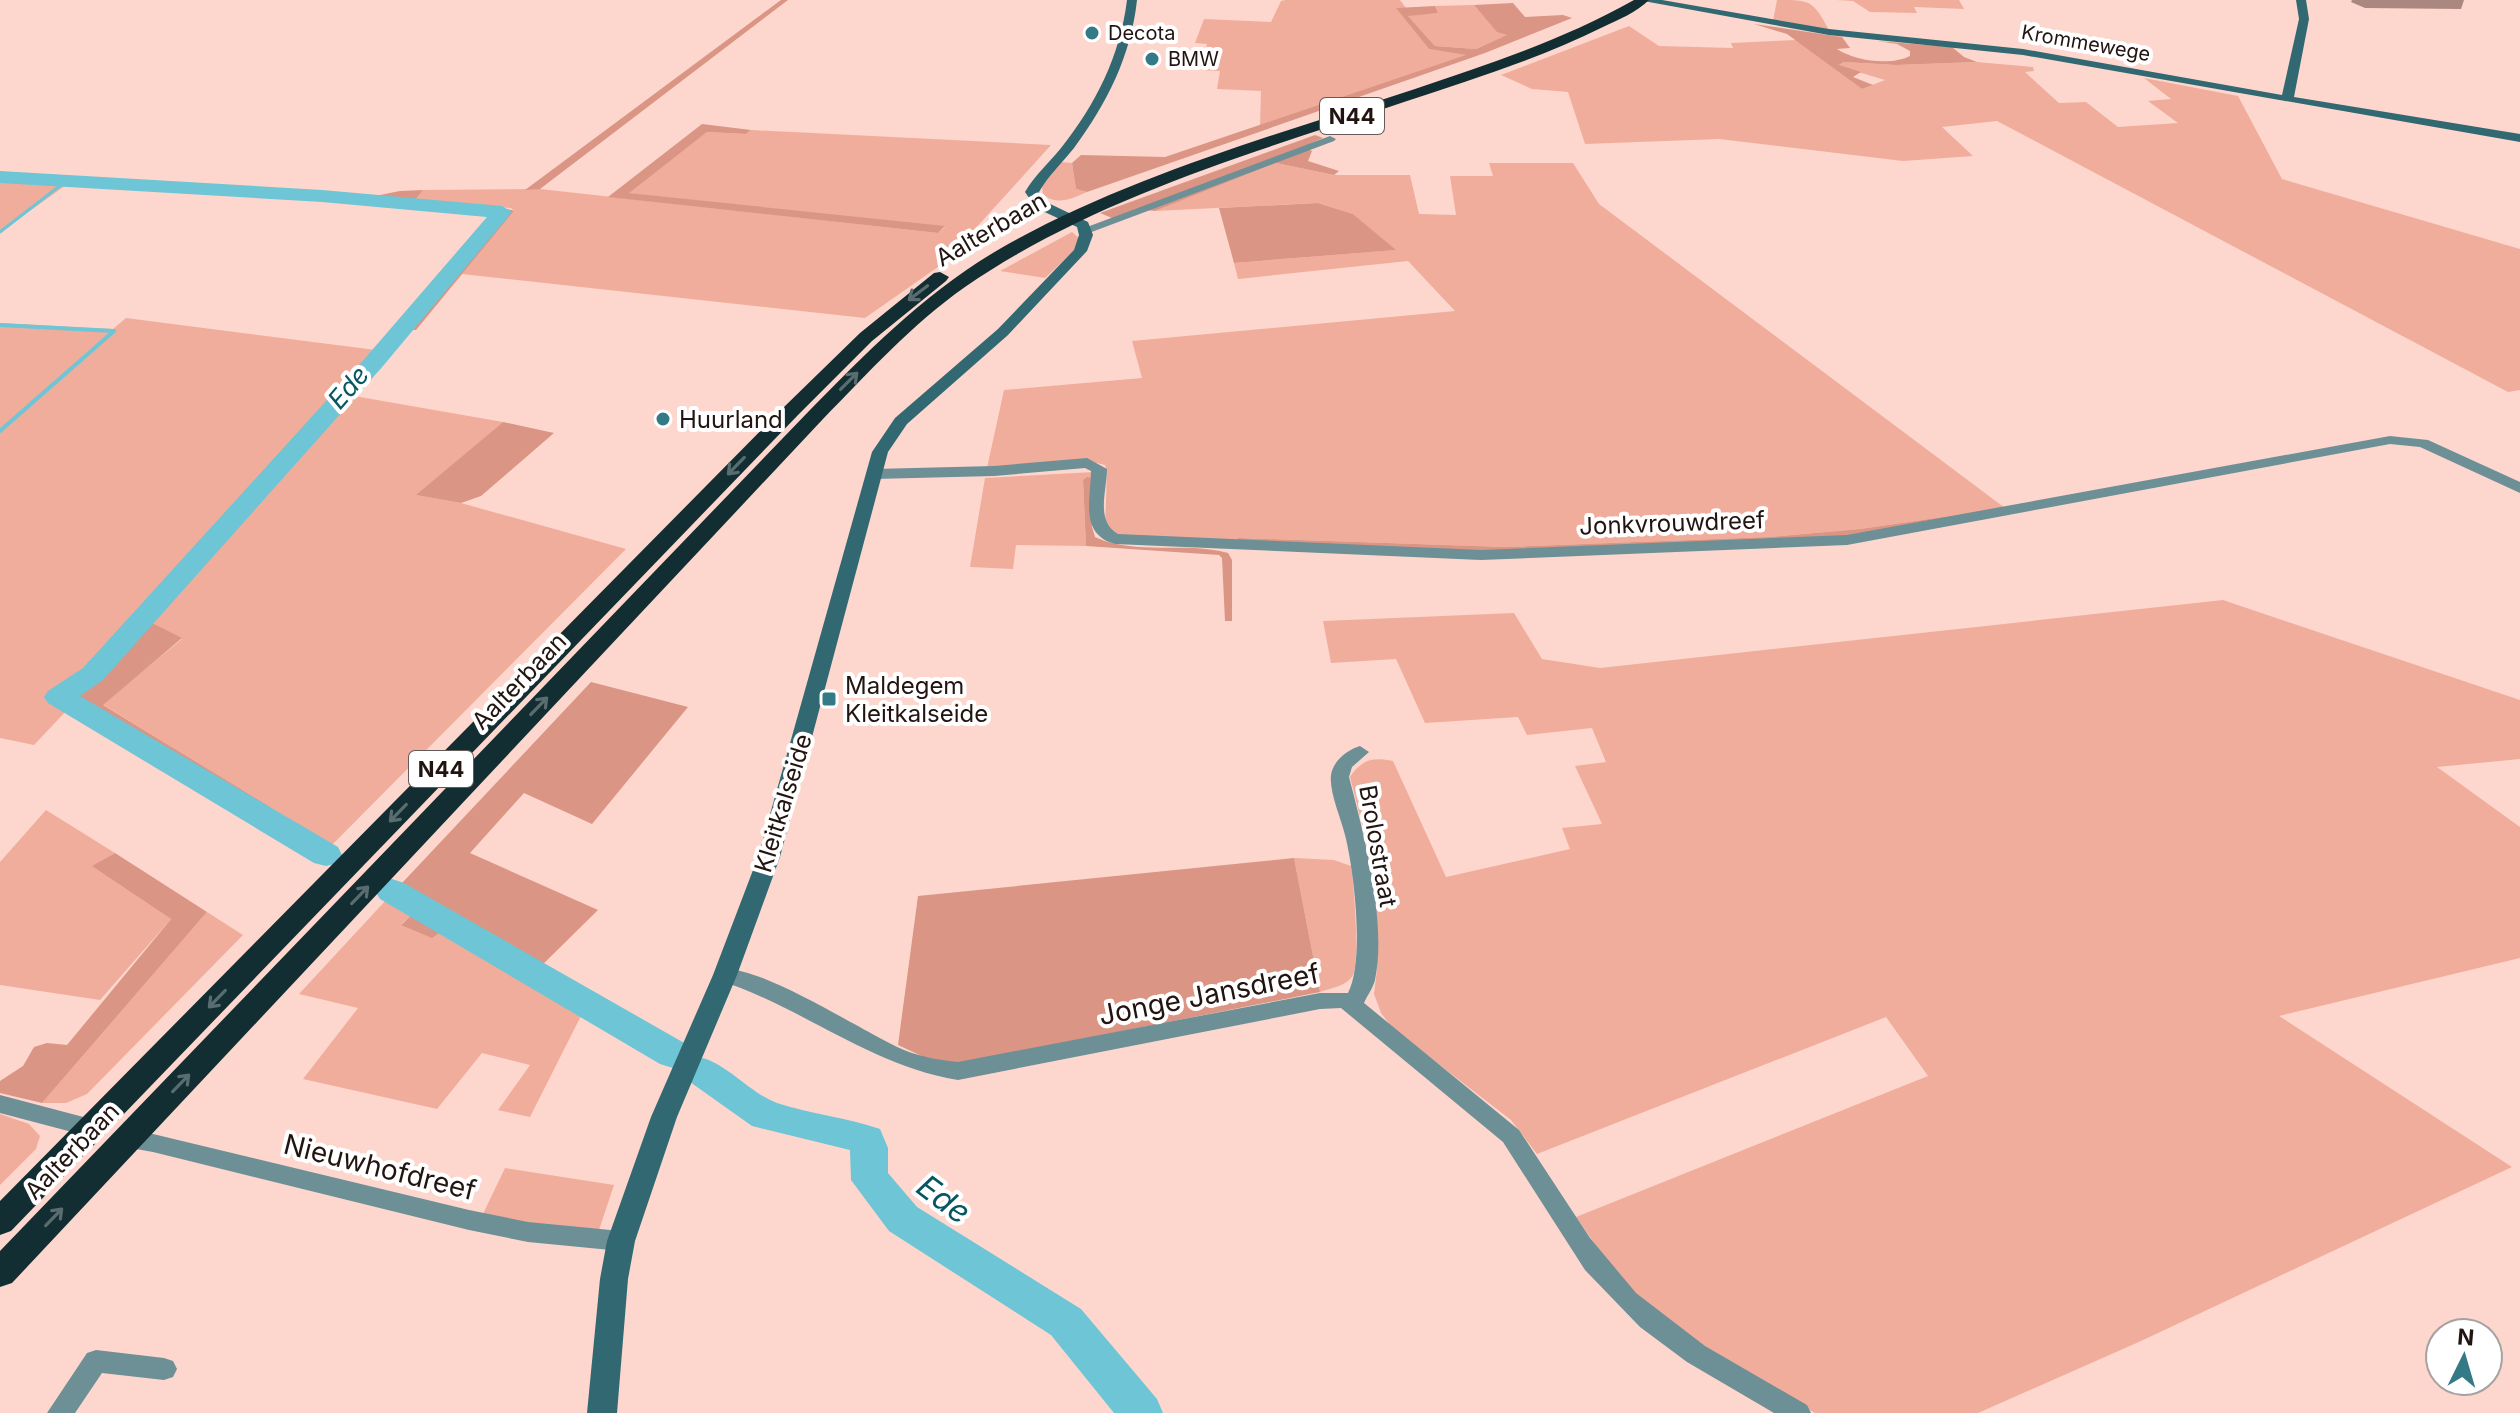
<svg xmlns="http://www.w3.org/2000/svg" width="2520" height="1413" font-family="Inter,sans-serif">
  <rect width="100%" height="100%" fill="#fdd7cd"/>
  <path fill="#f1ad9c" d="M1400,0L1406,8H1397L1429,49L1468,55L1260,126L1261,91L1217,89L1220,71L1201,70L1207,44L1195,43L1204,19L1271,22L1281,1L1286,0Z
    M1777,0C1810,0 1813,0 1829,30L1773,21Z
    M1836,0H1959L1964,9L1914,7L1917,13L1870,12L1853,1Z
    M1474,5L1497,31L1508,35L1476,49L1435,46L1407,15L1438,13L1435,6Z
    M1629,26L1659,46L1733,48L1731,43L1797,40L1862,89L1885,80L1838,66L1844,62L1896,65L1977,62L2033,67L2034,71L2025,72L2059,103L2086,102L2118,127L2178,123L2148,101L2171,99L2144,78L2238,96L2282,179L2520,249V390L2508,392L1997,121L1942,127L1973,156L1903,161L1719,139L1585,144L1568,92L1532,89L1501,75Z
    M751,130L1051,145L945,262L865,318L462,274L514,211L511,208C479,205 445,205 412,202L423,190L540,189L938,233L945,227L627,193L707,132L746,134Z
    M1061,162L1072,163L1076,189L1087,192C1072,199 1056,206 1043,194L1042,186Z
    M1276,163L1334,175H1410L1419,214L1456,215L1450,176H1493L1489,163H1573L1599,204L2005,508L1860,529L1769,537L1505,547L1238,538L1235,545C1201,543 1131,547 1105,527L1107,472L1105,465L1085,460L987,468L1004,390L1142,378L1132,341L1455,311L1408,261L1238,279L1234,263L1395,250L1353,214L1318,203L1155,211Z
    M0,179L69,183L0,232Z
    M1072,232L1079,238L1074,251L1045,278L1000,271Z
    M126,318L376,350L337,393L503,422L417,495L461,503L626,549L318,859L251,819L269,807L102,704L182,639L125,635L108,651L87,662L92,669L56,702L68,709L34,745L0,738V323L113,329Z
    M1094,472V478L1083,480L1086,546L1016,545L1013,569L970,567L985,478Z
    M2223,600L2520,700V759L2437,767L2520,827V958L2279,1016L2512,1167L2141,1341L1978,1413H1815L1697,1344L1626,1289L1576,1217L1928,1076L1886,1017L1537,1154L1511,1120L1393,1029L1381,1013L1374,994L1377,970L1367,843L1350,777C1362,759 1373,757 1393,761L1446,877L1570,849L1562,828L1602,824L1575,766L1606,762L1592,728L1527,735L1518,717L1425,723L1396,659L1331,663L1323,621L1514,613L1542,659L1600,668Z
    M46,810L115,853L93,866L171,919L100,1000L0,985V862Z
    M1294,858L1334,860L1351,866C1354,885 1360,960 1353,975C1347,986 1331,988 1320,992Z
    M387,899L416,912L401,924H450L586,1006L530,1117L498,1110L530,1065L482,1053L437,1109L303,1079L358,1008L299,994Z
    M207,912L243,935L87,1094L66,1103H42Z
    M0,1114L29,1124L40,1136L36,1149L0,1185Z
    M505,1168L614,1185L598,1233L482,1216Z
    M918,1220L996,1270L1070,1310L1152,1407H1143L1056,1320L904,1229Z"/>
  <path fill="#da9584" d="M781,0H788L540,189L525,190Z
    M1513,3L1525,17L1563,15L1572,18L1485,53L1087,192L1076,189L1072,163L1081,155L1165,157L1466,55L1429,49L1396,8L1435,6L1438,13L1408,16L1435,46L1476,49L1507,35L1497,32L1474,5Z
    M1754,24L1842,37L1850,48L1837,49C1855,61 1890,66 1910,56V51L1897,44L1877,41L1952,47L1964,57L1977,62L1896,65L1844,62L1839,65L1861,72L1853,77L1873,85L1862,89L1787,34Z
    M702,124L751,130L746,134L707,132L629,193L945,226L938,233L608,197Z
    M1315,135L1323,138L1303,147L1312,151L1308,161L1339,171L1334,175L1276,163L1155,211L1136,209L1112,218L1100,213Z
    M423,190L413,202C432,204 504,206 514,211L416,330H393L495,214L406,207L411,202L360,199L400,191Z
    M1318,203L1353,214L1396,250L1234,263L1219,208Z
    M503,422L554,433L481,496L461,503L416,495Z
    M1087,477L1094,478L1092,527L1095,537C1136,556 1185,541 1228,553L1232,560V621H1225L1222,558L1219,555L1086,546L1083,480Z
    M2005,508L1847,537L1516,552L1235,545L1238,538L1505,547L1769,537L1860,529Z
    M137,621L152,623L182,638L103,705L270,807L251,819L55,702L92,669L87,662L108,651L125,635L122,632Z
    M591,682L688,707L592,824L524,793L470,853L598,910L533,974L450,925L432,938L401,925L415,912L387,899Z
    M115,853L207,912L42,1103L0,1093V1081L23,1066L34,1047L47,1043L67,1045L171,919L92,866Z
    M1294,858L1320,992L956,1064L926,1058L898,1045L918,896Z
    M713,1069L737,1082L771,1110L859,1128L879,1144L878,1176L918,1220L904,1229L858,1179L863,1152L858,1143L759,1120L710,1083Z"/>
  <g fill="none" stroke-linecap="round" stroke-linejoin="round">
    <path stroke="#6dc5d5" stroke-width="3" d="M0,232L66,181"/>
    <path stroke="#6dc5d5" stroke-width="4" d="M0,325L114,331L0,431"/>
    <path fill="#6dc5d5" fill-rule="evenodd" d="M0,171L322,190L502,206L512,212L383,366L103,680L80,696L338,847L342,855L338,863L326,866L314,863L48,703L44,697L48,691L83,668L367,356L487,217L322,202L0,183Z
      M392,879L404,883L686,1044L691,1054L686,1064L673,1068L660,1064L380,899L375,891L380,883Z
      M703,1058C731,1067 750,1093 777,1103C810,1114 846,1117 880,1129L888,1148V1173L917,1207L1081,1309L1157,1399L1163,1413H1114L1051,1335L889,1231L851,1180L850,1150L752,1126L690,1082L684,1072L690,1062Z"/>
    <path fill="#6d8f96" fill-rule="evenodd" d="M1330,136L1336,139L1334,141L1089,233L1079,230Z
      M2390,436L2428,440L2520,482V493L2420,447L2390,444L1847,545L1481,560L1115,544C1079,534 1091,499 1091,471L1085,468L994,476L874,479L866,474L874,469L994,466L1087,458L1107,469C1107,491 1095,521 1118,534L1481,550L1847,535Z
      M1360,746L1369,752L1352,767L1349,777C1364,835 1387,921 1375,980C1373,988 1367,996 1364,1003L1519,1130L1590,1238L1636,1293L1705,1346L1807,1405L1811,1413H1774L1687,1362L1640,1327L1585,1270L1503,1142L1341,1008L1320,1009L958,1080C868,1065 803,1007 718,980L714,975L718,970C752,959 866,1034 904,1050C921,1057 939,1060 958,1062L1320,993H1348C1365,961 1354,870 1345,835C1341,818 1329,792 1331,775C1333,761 1347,750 1360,746Z
      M0,1095L91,1119L99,1122L102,1128L99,1134L91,1137L0,1113Z
      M127,1131L153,1134L469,1210L528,1222L621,1231L630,1234L633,1241L630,1248L621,1251L528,1242L469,1230L153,1152L119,1146L115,1140L119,1134Z
      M96,1350L164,1358L173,1361L177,1369L173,1377L164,1380L102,1373L75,1413H47L87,1353Z"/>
    <path fill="#316871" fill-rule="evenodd" d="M1127,0H1137C1131,56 1107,103 1074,148C1062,163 1048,176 1039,192L1046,202L1088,222L1093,235L1087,251L1008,335L907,424L888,452L780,857L737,975L677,1117L635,1241L628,1279L617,1413H587L600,1279L607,1241L651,1117L713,975L758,857L872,452L895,418L998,329L1074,250L1079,235L1077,227L1036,208L1025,192C1035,175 1049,163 1061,148C1096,104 1120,56 1127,0Z
      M1638,0H1662L1829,29L2023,49L2282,95L2299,19L2296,0H2306L2309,19L2294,97L2520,134V142L2023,55L1829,35Z"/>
    <path fill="#122e33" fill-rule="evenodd" d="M1634,0H1649C1637,12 1618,20 1603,27C1539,59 1471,80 1404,102C1254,153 1097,196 965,287C912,324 868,373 823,419L12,1283L0,1287V1251L809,411C869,350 928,290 1003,247C1131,175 1276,135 1415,89C1490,64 1565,39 1634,0Z
      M940,272L949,277L946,281L872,341L798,415L11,1231L0,1235V1201L784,407L860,333L934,273Z"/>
  </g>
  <path fill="#aa887f" d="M2352,0H2464L2461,9L2365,8L2351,2Z"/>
  <defs><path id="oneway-shaft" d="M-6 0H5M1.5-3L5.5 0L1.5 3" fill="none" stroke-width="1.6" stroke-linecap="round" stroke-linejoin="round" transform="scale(2)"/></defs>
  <g stroke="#596d70">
    <use href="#oneway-shaft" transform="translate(918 293) rotate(143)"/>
    <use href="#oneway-shaft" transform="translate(849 381) rotate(-45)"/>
    <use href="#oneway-shaft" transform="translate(736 466) rotate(134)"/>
    <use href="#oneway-shaft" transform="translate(539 706) rotate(-46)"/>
    <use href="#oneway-shaft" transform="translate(398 813) rotate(134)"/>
    <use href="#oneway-shaft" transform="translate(360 895) rotate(-46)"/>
    <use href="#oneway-shaft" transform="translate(217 999) rotate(134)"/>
    <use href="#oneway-shaft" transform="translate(181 1083) rotate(-46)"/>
    <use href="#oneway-shaft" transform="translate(54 1217) rotate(-46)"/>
  </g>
  <g fill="#337986" stroke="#fff" stroke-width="3">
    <circle cx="1092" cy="33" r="8"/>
    <circle cx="1152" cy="59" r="8"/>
    <circle cx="663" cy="419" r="8"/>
    <rect x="821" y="691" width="16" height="16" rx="4"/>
  </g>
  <g text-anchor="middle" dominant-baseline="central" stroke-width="8" stroke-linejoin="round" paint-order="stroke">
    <g font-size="20" fill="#221511" stroke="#fff" text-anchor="start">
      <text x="1108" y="33">Decota</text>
      <text x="1168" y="59">BMW</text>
    </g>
    <g font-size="20" fill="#221511" stroke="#fff">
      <text transform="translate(2086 43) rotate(10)">Krommewege</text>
    </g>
    <g fill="#fff" stroke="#645b58" stroke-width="2">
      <rect x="1320" y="98" width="64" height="36" rx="6"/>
      <rect x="409" y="751" width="64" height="36" rx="6"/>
    </g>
    <g font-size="22" font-weight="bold" fill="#221511">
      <text x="1352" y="116">N44</text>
      <text x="441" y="769">N44</text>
    </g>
    <g font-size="24" fill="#221511" stroke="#fff">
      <text transform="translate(991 229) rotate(-30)">Aalterbaan</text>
      <text transform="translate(1672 523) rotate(-2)">Jonkvrouwdreef</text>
      <text transform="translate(519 681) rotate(-46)">Aalterbaan</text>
      <text transform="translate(783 803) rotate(-73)">Kleitkalseide</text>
      <text transform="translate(1378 846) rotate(80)">Brolostraat</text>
      <text transform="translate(72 1151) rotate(-46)">Aalterbaan</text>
    </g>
    <g font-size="24" fill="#221511" stroke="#fff" text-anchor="start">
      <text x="679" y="419">Huurland</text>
      <text x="845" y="685">Maldegem<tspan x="845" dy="28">Kleitkalseide</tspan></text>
    </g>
    <g font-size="26" font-style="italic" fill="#075762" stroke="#fff">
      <text transform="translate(348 387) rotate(-49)">Ede</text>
    </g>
    <g font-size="28" fill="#221511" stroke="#fff">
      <text transform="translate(1209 994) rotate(-11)">Jonge Jansdreef</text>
      <text transform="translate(380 1167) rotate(14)">Nieuwhofdreef</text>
    </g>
    <g font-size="32" font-style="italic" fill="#075762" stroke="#fff">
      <text transform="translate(944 1199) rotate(37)">Ede</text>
    </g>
  </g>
  <g transform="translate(2464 1357) rotate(5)"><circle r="38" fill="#ffffff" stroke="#a7a1a0" stroke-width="2"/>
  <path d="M0-6L14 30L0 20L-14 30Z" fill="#337986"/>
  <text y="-12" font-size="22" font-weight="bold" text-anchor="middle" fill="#221511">N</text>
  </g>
</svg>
